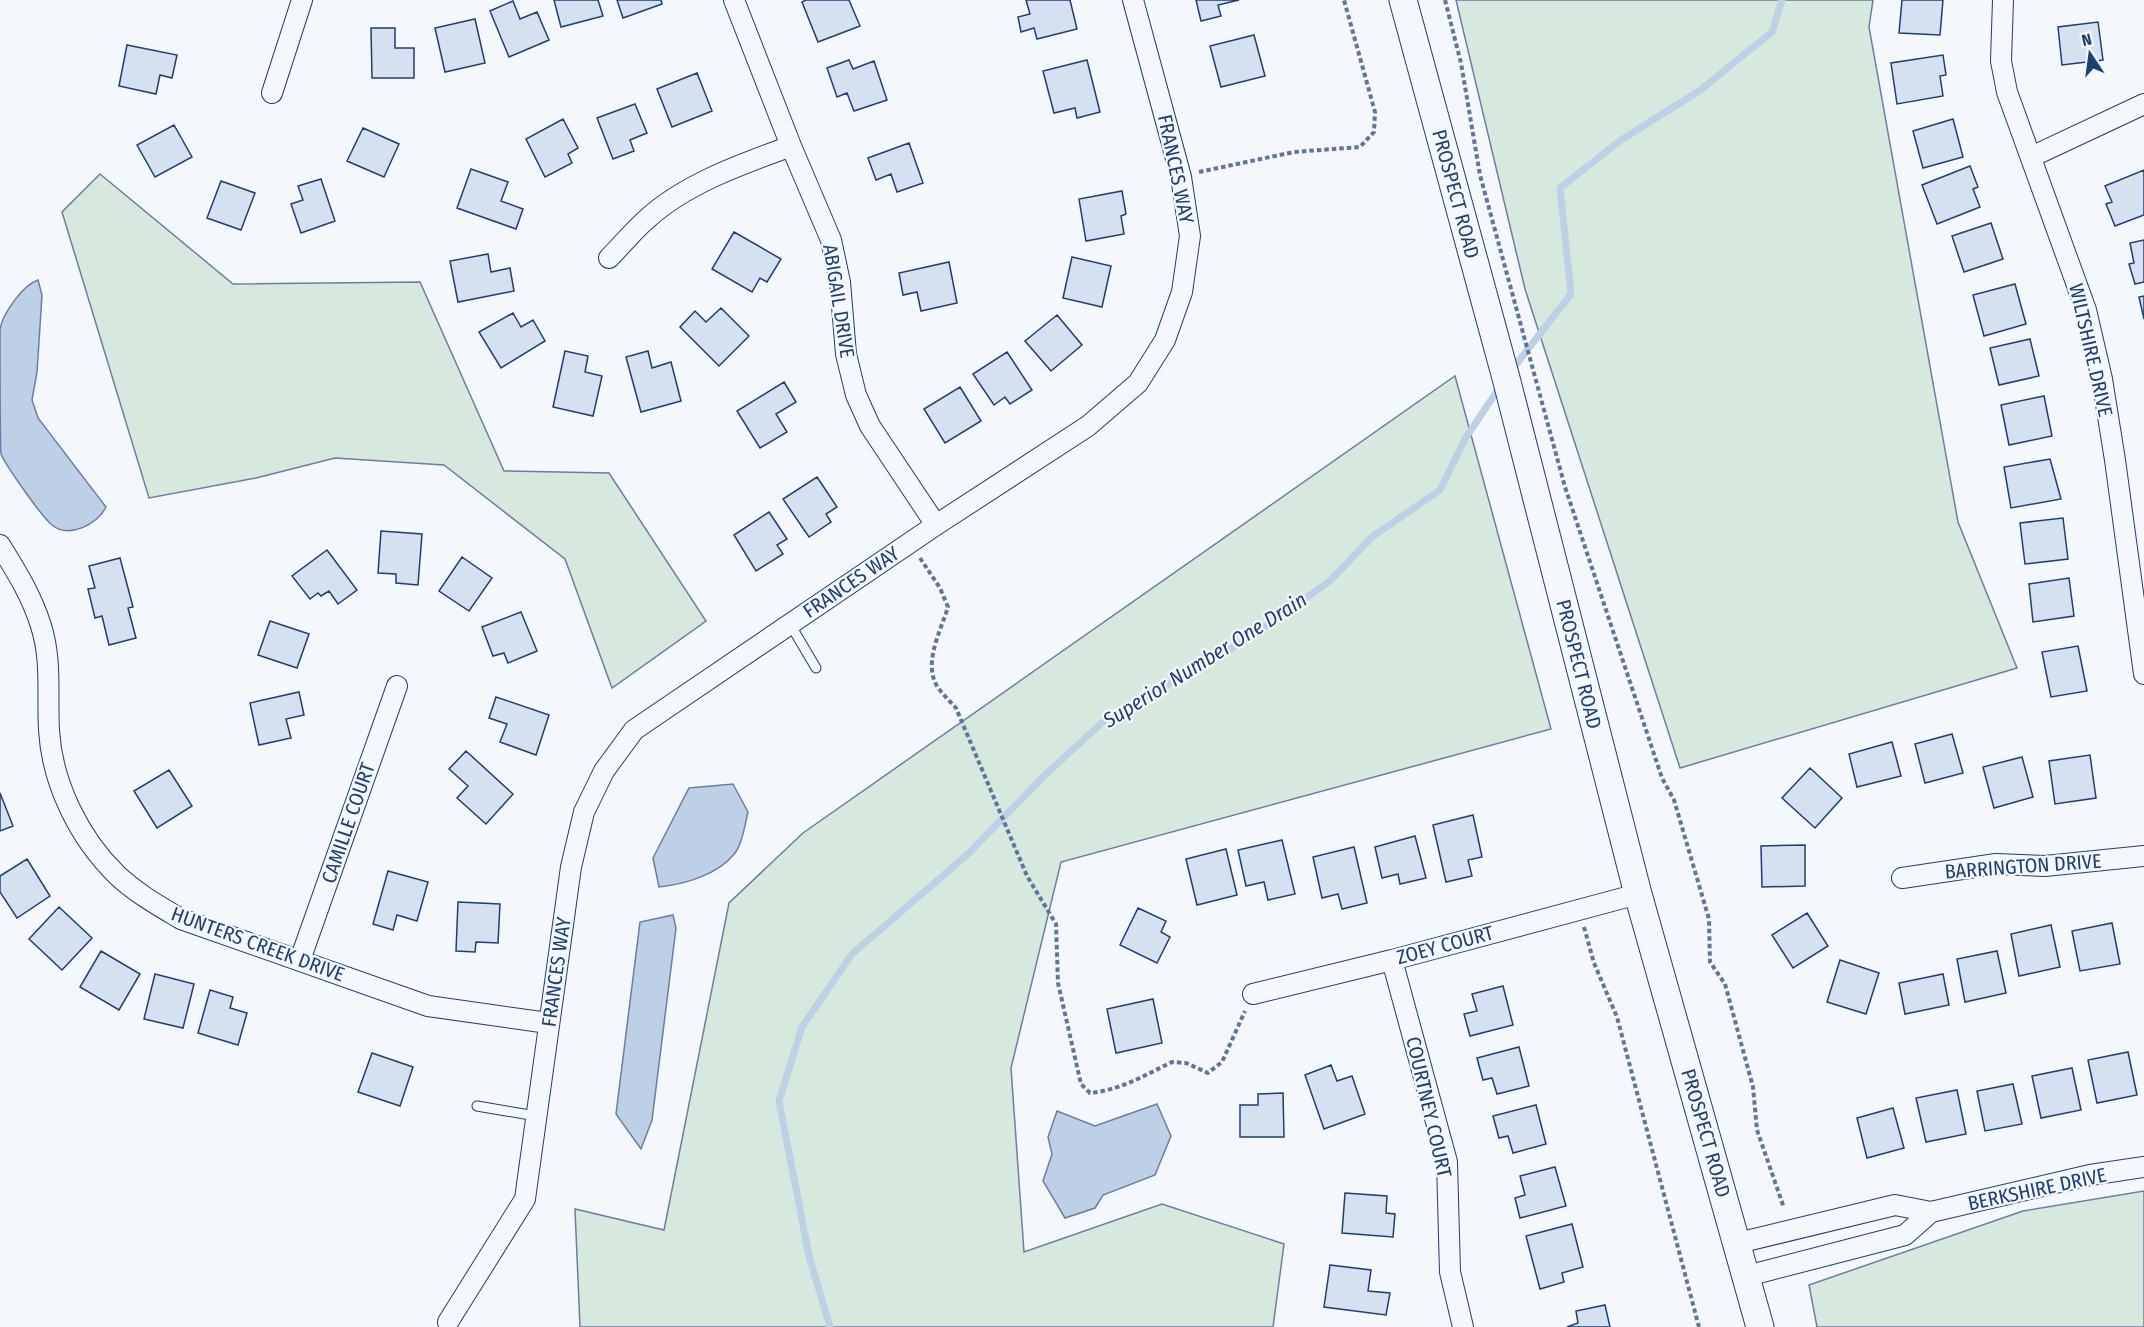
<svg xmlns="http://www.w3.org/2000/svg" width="2144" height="1327" font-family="'Fira Sans Condensed',sans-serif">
  <rect width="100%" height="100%" fill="#f4f7fb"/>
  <path fill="#d7e8df" stroke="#687fa3" stroke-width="1.5" d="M1456,0H1873L1869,27L1958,522L2017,668L1680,768L1525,289Z
    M100,174L233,284L420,282L504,471L609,473L706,621L612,688L565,559L444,465L335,458L256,478L149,498L62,212Z
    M1455,376L1551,729L1061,862L1011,1068L1024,1252L1162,1204L1284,1244L1273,1327H580L575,1209L664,1230L729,903L803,833Z
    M2144,1191V1327H1817L1809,1285L2023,1211Z"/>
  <path fill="#bed0e5" stroke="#687fa3" stroke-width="1.5" d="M38,280L42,295L37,372L32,400L38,418L106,507C98,524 69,539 52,525C42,517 6,466 1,454C0,445 0,342 0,329C3,313 23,285 38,280Z
    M733,784L748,812C745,823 743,843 735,853C718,875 685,884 659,887L653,858L689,788Z
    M673,915L676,928L652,1120L641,1149L616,1114L640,922Z
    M1157,1104L1171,1136L1155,1175L1103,1195L1095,1208L1065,1218L1043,1181L1052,1154L1048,1137L1057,1111L1095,1126Z"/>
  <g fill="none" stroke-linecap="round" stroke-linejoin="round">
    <path stroke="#bed0e5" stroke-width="7" d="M1511,371L1571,294L1560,188L1621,140L1699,91L1772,32L1782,0
      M830,1327L809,1256L779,1101L802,1027L852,954L968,854L1044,776L1106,719L1243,642L1330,581L1372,537L1440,490L1465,439L1501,385"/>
  </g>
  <path fill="#d5e0f0" stroke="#1d3f73" stroke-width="1.5" d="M554,0H598L603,16L561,27Z
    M617,0H661L662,4L623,18Z
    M806,0H849L860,26L818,42L802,2Z
    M1026,0H1070L1077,29L1037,39L1034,28L1021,32L1018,17L1030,14Z
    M1196,0H1239L1218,5L1221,16L1201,21Z
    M1902,0H1943L1940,35L1899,33Z
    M513,1L520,19L537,12L549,40L509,57L490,11Z
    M475,19L485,63L445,72L435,28Z
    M2098,22L2103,60L2062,65L2058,27Z
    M371,28H395V48H414V78H372Z
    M1254,35L1265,76L1221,87L1210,46Z
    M127,45L177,55L172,78L160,75L156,94L119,86Z
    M1943,55L1946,75L1940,76L1943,96L1897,104L1891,63Z
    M849,60L853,69L874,61L887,100L854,111L847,93L837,97L827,68Z
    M1087,60L1100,112L1077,118L1075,108L1054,113L1043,71Z
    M697,73L712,111L672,127L657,89Z
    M635,104L647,133L630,140L634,151L613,159L597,118Z
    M563,119L578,148L568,154L572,163L545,177L526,139Z
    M1953,119L1963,157L1923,168L1913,131Z
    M174,125L192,157L155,177L137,145Z
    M363,128L399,144L384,177L347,161Z
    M909,143L923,183L897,192L891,174L876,180L868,158Z
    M1970,166L1978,187L1973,189L1980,207L1937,224L1922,185Z
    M471,169L508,182L501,201L523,209L516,229L457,208Z
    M2144,170V215L2115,226L2106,204L2112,202L2105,186Z
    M321,179L335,221L301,233L291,204L303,200L298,186Z
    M221,181L255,193L241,230L207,218Z
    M1122,191L1126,214L1121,216L1124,234L1086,241L1079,199Z
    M1991,223L2003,259L1964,272L1952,236Z
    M734,232L781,259L767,282L760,278L752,292L712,269Z
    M2144,240V282L2135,284L2129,264L2134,263L2130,243Z
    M488,254L491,272L510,268L514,291L458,302L450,261Z
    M1072,257L1111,266L1102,307L1063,298Z
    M949,262L957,303L921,311L917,292L903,295L899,273Z
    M2015,284L2026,324L1984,336L1973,295Z
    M2144,296V319L2139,297Z
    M721,308L749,336L719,366L680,327L695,311L706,322Z
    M513,313L521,327L533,320L545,341L501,368L479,332Z
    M1057,315L1082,345L1051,371L1025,341Z
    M2030,339L2039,376L1999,385L1990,348Z
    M565,351L588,356L585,372L602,376L593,416L553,407Z
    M648,351L652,368L671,362L681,401L641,412L626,357Z
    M1007,352L1032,390L1010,404L1005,397L994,405L973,374Z
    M784,382L796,402L776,414L787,432L760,448L737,411Z
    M960,387L981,421L945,443L924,409Z
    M2044,396L2052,436L2009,445L2001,405Z
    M2050,459L2061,499L2011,508L2004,467Z
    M817,477L837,507L826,514L831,522L809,537L783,499Z
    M769,512L787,539L777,545L783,554L756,571L734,535Z
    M2063,518L2068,559L2025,564L2020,523Z
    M381,531L422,534L418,585L396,583V574L378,573Z
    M327,550L357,590L338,604L329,591L321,596L318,593L310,599L292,576Z
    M462,557L492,578L469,611L439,591Z
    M120,558L133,607L128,608L136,638L109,645L102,616L95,618L88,589L95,588L89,566Z
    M2069,578L2074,616L2033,622L2029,584Z
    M521,612L537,651L508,663L504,653L493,656L482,627Z
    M270,621L309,634L297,668L258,655Z
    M2078,646L2087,691L2051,697L2042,652Z
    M299,692L304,715L286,719L291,738L259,745L250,703Z
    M496,697L549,715L536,755L500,742L507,724L489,718Z
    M1952,734L1963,773L1925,783L1915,744Z
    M1892,742L1901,776L1857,787L1849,754Z
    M466,751L513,794L486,824L457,798L468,786L449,769Z
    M2090,755L2096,798L2055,804L2049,761Z
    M2022,757L2033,797L1994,808L1983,767Z
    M1810,768L1842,798L1815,828L1782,798Z
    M169,770L192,806L157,828L134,791Z
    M0,793L13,826L0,831Z
    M1473,815L1482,857L1468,860L1472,876L1446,882L1433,825Z
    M1415,836L1426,878L1400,884L1398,874L1382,878L1375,847Z
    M1282,840L1295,894L1268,900L1264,882L1246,886L1238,850Z
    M1805,845V886L1762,887L1761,846Z
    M1354,847L1367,903L1342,909L1338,894L1322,898L1313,857Z
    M1226,849L1237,895L1197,905L1186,859Z
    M27,859L50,896L17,918L0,892V876Z
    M388,871L428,882L417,921L397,915L393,930L373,924Z
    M458,902L500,904L498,943L476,942L475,952L456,951Z
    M59,907L92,938L62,970L29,939Z
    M1138,908L1166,921L1161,932L1170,937L1157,963L1120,945Z
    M1807,913L1828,946L1793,968L1772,935Z
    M2112,923L2120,964L2080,971L2072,931Z
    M2051,925L2060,967L2019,976L2011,934Z
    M101,951L140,974L119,1010L80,987Z
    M1997,951L2006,993L1965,1002L1957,959Z
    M1840,960L1879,973L1866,1014L1827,1002Z
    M155,974L194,984L183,1028L144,1019Z
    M1943,974L1949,1005L1905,1014L1899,983Z
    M1503,986L1513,1025L1470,1036L1464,1014L1477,1011L1472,994Z
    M210,990L233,997L230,1008L247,1013L238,1045L198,1033Z
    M1153,999L1162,1043L1116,1053L1107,1009Z
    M1519,1047L1529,1086L1497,1094L1492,1078L1483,1080L1477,1058Z
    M2128,1052L2137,1095L2097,1103L2088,1060Z
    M372,1053L413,1067L400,1106L358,1092Z
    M1331,1065L1337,1081L1352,1076L1365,1114L1324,1129L1305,1075Z
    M2072,1068L2081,1110L2041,1118L2032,1076Z
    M2013,1084L2022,1124L1985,1131L1977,1091Z
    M1957,1090L1966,1134L1926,1142L1916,1098Z
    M1283,1093L1284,1137H1240V1105H1258V1094Z
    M1536,1105L1546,1144L1513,1153L1508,1136L1499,1138L1493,1116Z
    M1893,1108L1904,1148L1867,1158L1857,1118Z
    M1555,1167L1566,1206L1520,1218L1515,1198L1525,1195L1520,1176Z
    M1345,1193L1387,1196L1386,1213L1395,1214L1393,1237L1342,1233Z
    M1572,1224L1583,1267L1562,1273L1564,1282L1540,1289L1526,1236Z
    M1330,1265L1371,1270L1368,1291L1390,1293L1386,1315L1324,1307Z
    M1605,1305L1610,1327H1567L1578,1323L1576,1311Z"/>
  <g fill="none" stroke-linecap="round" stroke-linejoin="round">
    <defs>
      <path id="lane" d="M790,624L816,668
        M477,1106L536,1116"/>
      <path id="street" d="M734,0L791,146L831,240L840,282L846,354L856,395L870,426L936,525
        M2003,0L2001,61L2007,92L2086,310L2102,379L2115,460L2144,674
        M272,93L302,0
        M2031,157L2144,104
        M609,258C622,245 634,230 648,218C687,183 742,164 791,146
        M0,545C16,571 32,596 41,626C52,660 47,695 49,730C52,783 79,838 117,875C136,893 159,906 181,919L428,1006L548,1023
        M1902,878L1996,864L2045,866L2144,856
        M300,960L397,686
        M1392,960L1447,1162L1450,1272L1463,1327
        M1253,994L1392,960L1638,894
        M1738,1243L1895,1205L1931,1212L2090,1175L2144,1167
        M1747,1276L1905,1235L1931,1212
        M448,1322L525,1199L571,867L584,812L604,771L634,730L936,525L1088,426L1138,383L1165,340L1182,292L1190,236L1181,177L1133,0"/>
      <path id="secondary" d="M1403,0L1506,378L1638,894L1760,1327"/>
    </defs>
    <use href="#lane" stroke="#1d3f73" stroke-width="11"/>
    <use href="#street" stroke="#1d3f73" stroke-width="22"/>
    <use href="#secondary" stroke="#1d3f73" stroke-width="29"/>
    <path stroke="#5e769c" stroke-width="4" stroke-dasharray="4.5 3" stroke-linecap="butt" d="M1445,0L1461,63L1480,175L1565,487L1662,778L1674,800L1709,919L1710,962L1725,984L1753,1087L1757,1130L1784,1208
      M1199,172L1294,152L1360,147L1374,132L1375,112L1344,0
      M920,558L940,588L948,607C941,630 923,663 937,686C942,694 950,701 956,708L1027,876L1056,924L1058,983L1081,1084L1090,1093C1121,1090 1145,1075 1172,1062L1186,1063L1208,1073L1222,1062L1245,1011
      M1584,927L1594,963L1617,1017L1699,1327"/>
    <use href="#lane" stroke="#f4f7fb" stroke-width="9"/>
    <use href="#street" stroke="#f4f7fb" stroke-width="20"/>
    <use href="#secondary" stroke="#f4f7fb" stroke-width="27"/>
  </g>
  <g text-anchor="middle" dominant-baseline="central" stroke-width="4.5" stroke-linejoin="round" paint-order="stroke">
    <g font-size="20" fill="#1d3f73" stroke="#f4f7fb">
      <text transform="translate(1176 169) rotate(78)">FRANCES WAY</text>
      <text transform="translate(1456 194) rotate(75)">PROSPECT ROAD</text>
      <text transform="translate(839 301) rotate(81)">ABIGAIL DRIVE</text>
      <text transform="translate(2091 350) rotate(77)">WILTSHIRE DRIVE</text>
      <text transform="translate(851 582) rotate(-34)">FRANCES WAY</text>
      <text transform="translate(1579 664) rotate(76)">PROSPECT ROAD</text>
      <text transform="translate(348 823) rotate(-71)">CAMILLE COURT</text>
      <text transform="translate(2023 866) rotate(-4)">BARRINGTON DRIVE</text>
      <text transform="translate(258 944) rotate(20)">HUNTERS CREEK DRIVE</text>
      <text transform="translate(1445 945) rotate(-15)">ZOEY COURT</text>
      <text transform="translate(556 972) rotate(-82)">FRANCES WAY</text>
      <text transform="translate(1429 1107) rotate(77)">COURTNEY COURT</text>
      <text transform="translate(1706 1133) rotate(74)">PROSPECT ROAD</text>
      <text transform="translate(2037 1189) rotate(-12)">BERKSHIRE DRIVE</text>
    </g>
    <g font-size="21" font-style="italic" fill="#1d3f73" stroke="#f4f7fb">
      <text transform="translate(1205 660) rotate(-32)">Superior Number One Drain</text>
    </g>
  </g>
  <g transform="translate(2090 54) rotate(347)" stroke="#f4f7fb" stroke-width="4.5" paint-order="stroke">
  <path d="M0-4.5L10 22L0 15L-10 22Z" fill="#1d3f73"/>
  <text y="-9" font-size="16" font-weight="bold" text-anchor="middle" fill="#1d3f73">N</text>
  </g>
</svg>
